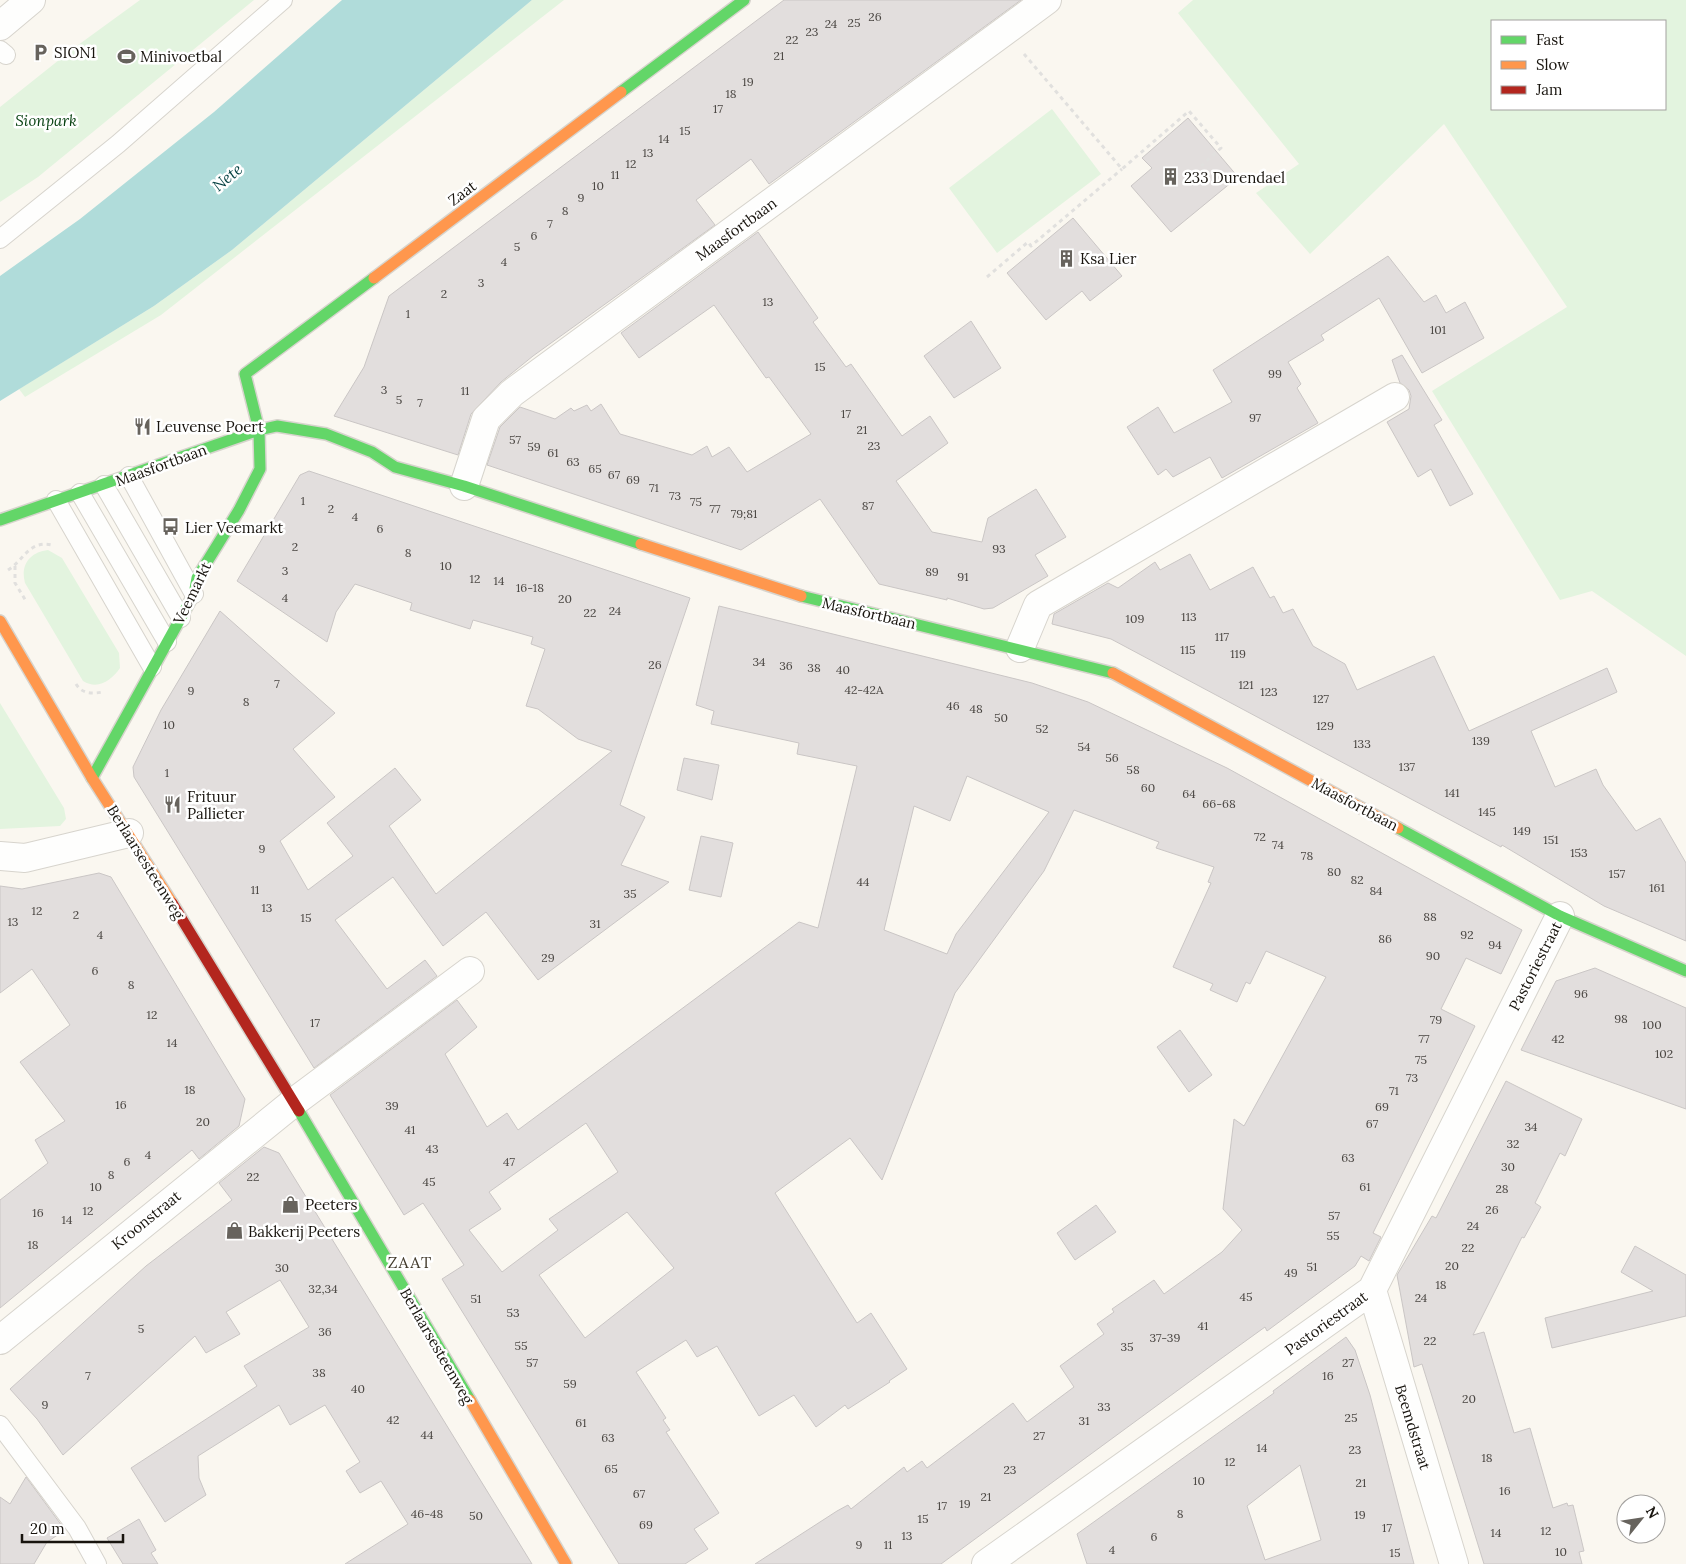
<svg xmlns="http://www.w3.org/2000/svg" width="1686" height="1564" font-family="Lora,serif">
  <rect width="100%" height="100%" fill="#faf7f0"/>
  <path fill="#e3f4df" fill-rule="evenodd" d="M140,0H254L38,177L0,202V107L74,48Z
    M532,0H564L161,315L25,397L19,389L154,306L232,250Z
    M1193,0H1686V656L1592,591L1560,600L1432,391L1567,307L1444,124L1310,254L1256,193L1299,164L1178,13ZM1492,21H1665V109H1492Z
    M1052,109L1101,174L997,253L949,188Z
    M48,550L62,558L119,653L120,668C111,681 98,690 83,681L25,583C20,565 30,552 48,550Z
    M0,703L64,808L66,819L60,826L0,829Z"/>
  <path fill="#b0dcda" d="M342,0H532L232,250L154,306L0,401V276L80,219L214,112Z"/>
  <path fill="#e2dedd" stroke="#cac6c5" fill-rule="evenodd" d="M784,0H1021L769,184L751,159L696,200L715,225L533,356L501,382L471,414L458,455L334,416L364,367L389,296Z
    M1188,118L1238,177L1171,232L1131,186L1152,168L1142,158Z
    M1073,218L1122,276L1090,301L1082,291L1046,320L1007,273Z
    M758,232L818,318L813,322L846,367L851,364L902,436L930,416L948,443L896,481L932,532L982,542L988,518L1036,489L1066,537L1035,555L1048,576L993,608L984,609L947,598V600L879,584L820,499L741,550L487,465L500,427L520,407L555,419L571,408L574,411L587,405L591,411L601,404L620,434L692,455L707,446L712,457L729,447L747,472L811,434L769,377L766,378L714,305L639,358L621,333Z
    M1388,256L1424,302L1436,295L1446,313L1465,302L1484,338L1422,373L1379,298L1321,335L1324,340L1288,362L1301,384L1297,388L1318,423L1222,478L1210,457L1173,477L1166,469L1158,475L1127,427L1158,407L1174,433L1232,402L1213,370Z
    M971,321L1001,368L954,398L924,356Z
    M1402,355L1442,420L1434,425L1473,494L1450,506L1431,469L1418,477L1387,422L1409,409L1411,396L1409,390L1400,383L1392,360Z
    M309,471L690,598L620,805L645,817L621,865L669,882L538,980L486,912L443,946L393,877L335,920L387,989L425,960L437,976L314,1068L134,777L133,767L161,710L220,611L335,713L293,749L335,797L280,841L308,890L353,856L327,823L395,768L421,800L389,826L436,894L612,751L578,739L538,709L526,706L545,649L531,644L533,637L473,620L470,629L410,610L412,603L355,584L336,612L327,642L237,581L300,475Z
    M1190,554L1210,590L1253,567L1270,598L1274,596L1283,613L1293,609L1313,646L1345,664L1357,690L1434,656L1469,731L1607,668L1617,692L1531,731L1555,787L1596,769L1603,785L1636,831L1660,818L1686,863V941L1604,906L1502,845L1501,847L1111,639L1052,624L1054,614L1108,583L1118,588L1155,562L1160,570Z
    M719,606L1032,683L1088,702L1227,768L1522,930L1501,974L1466,958L1441,1009L1475,1026L1373,1233L1381,1237L1369,1261L1361,1256L1355,1266L1267,1331L1265,1327L1215,1363L941,1564H755L837,1511L848,1505L851,1509L904,1467L907,1472L922,1461L927,1468L1013,1403L1027,1422L1074,1387L1060,1366L1104,1334L1097,1324L1114,1312L1112,1309L1154,1280L1164,1294L1222,1252L1242,1230L1223,1209L1234,1119L1244,1126L1326,977L1266,951L1250,984L1246,982L1237,1002L1210,990L1213,984L1173,967L1211,883L1208,882L1214,867L1156,848L1159,842L1074,810L1044,871L955,993L882,1180L850,1138L775,1193L857,1323L871,1313L907,1369L889,1381L890,1382L848,1409L845,1405L816,1427L794,1395L759,1416L717,1346L697,1357L686,1340L636,1372L666,1418L663,1420L670,1430L666,1432L719,1513L694,1529L708,1549L685,1564H619L442,1279L464,1265L423,1203L404,1215L330,1095L457,1000L477,1027L445,1054L487,1127L507,1113L518,1130L799,922L818,928L857,766L797,754L799,743L711,724L714,711L696,705ZM967,776L1049,812L956,934L947,954L884,930L914,806L950,821ZM586,1123L618,1172L549,1219L558,1230L502,1272L469,1230L501,1209L489,1192ZM627,1212L674,1268L585,1338L539,1275Z
    M684,758L719,765L712,800L677,790Z
    M701,836L733,843L721,897L689,890Z
    M99,873L111,877L245,1099L239,1126L199,1159L192,1150L0,1308V1200L48,1163L35,1140L65,1121L20,1062L70,1025L32,969L0,993V886L22,889Z
    M1595,968L1686,1008V1109L1521,1050L1556,981Z
    M1180,1030L1212,1075L1189,1092L1157,1047Z
    M1506,1081L1582,1119L1565,1156L1560,1153L1535,1203L1541,1207L1524,1238L1522,1237L1473,1335L1484,1332L1514,1433L1530,1428L1553,1508L1567,1503L1568,1506L1573,1505L1584,1551L1579,1552L1582,1564H1484L1422,1364L1414,1367L1397,1275L1432,1216L1436,1218Z
    M264,1147L279,1153L532,1564H345L408,1524L381,1481L360,1493L346,1471L360,1462L325,1405L290,1425L279,1405L198,1456L199,1478L206,1495L165,1522L131,1468L257,1386L244,1366L309,1327L280,1280L226,1312L240,1334L206,1353L195,1336L63,1455L37,1419L10,1389L146,1266L232,1200L219,1183Z
    M1096,1205L1116,1232L1075,1260L1057,1233Z
    M1635,1246L1686,1275V1316L1552,1348L1545,1318L1653,1291L1621,1272Z
    M1346,1337L1355,1350L1370,1395L1414,1564H1087L1077,1534L1274,1393L1273,1391ZM1300,1465L1321,1540L1265,1560L1247,1506Z
    M26,1477L65,1530L47,1542L34,1564H0V1497L10,1504Z
    M139,1519L156,1550L151,1553L158,1564H123L107,1538Z"/>
  <g fill="none" stroke-linecap="round" stroke-linejoin="round">
    <defs>
      <path id="lane" d="M0,50L6,55
        M0,239L118,144L283,0
        M129,476L194,594
        M104,485L181,618
        M80,493L167,642
        M56,500L152,667
        M0,1425L77,1528L97,1564"/>
      <path id="street" d="M0,26L31,0
        M464,486L486,419L512,393L1047,0
        M1020,648L1038,605L1395,397
        M0,856L25,858L129,833
        M1372,1290L1454,1564
        M0,1340L294,1102L470,971
        M986,1564L1372,1290L1560,916"/>
      <path id="fast" d="M621,92L744,0
        M0,520L259,430L277,426L326,434L372,452L395,467L464,486L641,544
        M801,596L1113,673
        M92,778L194,594L197,578L239,510L260,469L259,430L245,374L374,278
        M1398,828L1560,916L1686,971
        M299,1111L470,1400"/>
      <path id="slow" d="M374,278L621,92
        M641,544L801,596
        M0,621L92,778L172,903
        M1113,673L1398,828
        M470,1400L566,1564"/>
      <path id="jam" d="M172,903L299,1111"/>
    </defs>
    <use href="#lane" stroke="#d7d4cd" stroke-width="20"/>
    <use href="#street" stroke="#d7d4cd" stroke-width="30"/>
    <use href="#fast" stroke="#d7d4cd" stroke-width="14"/>
    <use href="#slow" stroke="#d7d4cd" stroke-width="14"/>
    <use href="#jam" stroke="#d7d4cd" stroke-width="14"/>
    <path stroke="#e1e0de" stroke-width="3" stroke-dasharray="4 4" stroke-linecap="butt" d="M1024,54L1122,169L1189,111L1221,148L1201,166
      M987,277L1028,242L1031,246L1122,169
      M15,566V583L26,601
      M8,570C24,560 29,540 52,545
      M76,684C82,694 92,694 103,692"/>
    <use href="#lane" stroke="#fefefd" stroke-width="18"/>
    <use href="#street" stroke="#fefefd" stroke-width="28"/>
    <use href="#fast" stroke="#63d668" stroke-width="11"/>
    <use href="#slow" stroke="#ff974d" stroke-width="11"/>
    <use href="#jam" stroke="#b3261e" stroke-width="11"/>
  </g>
  <defs>
    <symbol id="parking-bare" viewBox="-9 -9 18 18"><path d="M-3.5-5.5H1a3.5 3.5 0 0 1 0 7H-1V5.5H-3.5ZM-1-3.4V-.6H.8a1.4 1.4 0 0 0 0-2.8Z" fill="#67635d" stroke="#fff" stroke-width="2.5" paint-order="stroke"/></symbol>
    <symbol id="stadium-bare" viewBox="-9 -9 18 18"><path d="M0-5a6.5 5 0 1 0 0 10a6.5 5 0 1 0 0-10ZM-3.5-1.8h7v3.6h-7Z" fill="#67635d" stroke="#fff" stroke-width="2.5" paint-order="stroke"/></symbol>
    <symbol id="building-bare" viewBox="-9 -9 18 18"><path d="M-4-6H4V6H1V3H-1V6H-4ZM-2.5-4.3h1.7v1.8h-1.7ZM.8-4.3h1.7v1.8H.8ZM-2.5-1h1.7V.8h-1.7ZM.8-1h1.7V.8H.8Z" fill="#67635d" stroke="#fff" stroke-width="2.5" paint-order="stroke"/></symbol>
    <symbol id="restaurant-bare" viewBox="-9 -9 18 18"><path d="M-5-6h1v4h1v-4h1v4h1v-4h1v5L-1.5 .5V6h-2V.5L-5-1ZM5-6V6H3V1.5H1.5Q1.5-4 5-6Z" fill="#67635d" stroke="#fff" stroke-width="2.5" paint-order="stroke"/></symbol>
    <symbol id="bus-bare" viewBox="-9 -9 18 18"><path d="M-5-6H5V4H4V6H2V4H-2V6H-4V4H-5ZM-3.5-4V0h7V-4ZM-3.5 1.2v1.5H-2V1.2ZM2 1.2v1.5H3.5V1.2Z" fill="#67635d" stroke="#fff" stroke-width="2.5" paint-order="stroke"/></symbol>
    <symbol id="shop-bare" viewBox="-9 -9 18 18"><path d="M-5-2.5h2.3a2.7 3.5 0 0 1 5.4 0H5L5.5 6h-11ZM-1.5-2.5h3a1.5 2.3 0 0 0-3 0Z" fill="#67635d" stroke="#fff" stroke-width="2.5" paint-order="stroke"/></symbol>
  </defs>
  <g fill-rule="evenodd">
    <use href="#parking-bare" x="28" y="40" width="25" height="25"/>
    <use href="#stadium-bare" x="114" y="44" width="25" height="25"/>
    <use href="#building-bare" x="1158" y="164" width="25" height="25"/>
    <use href="#building-bare" x="1054" y="246" width="25" height="25"/>
    <use href="#restaurant-bare" x="130" y="414" width="25" height="25"/>
    <use href="#bus-bare" x="158" y="514" width="25" height="25"/>
    <use href="#restaurant-bare" x="160" y="792" width="25" height="25"/>
    <use href="#shop-bare" x="278" y="1192" width="25" height="25"/>
    <use href="#shop-bare" x="222" y="1218" width="25" height="25"/>
  </g>
  <g text-anchor="middle" dominant-baseline="central" stroke-width="5" stroke-linejoin="round" paint-order="stroke">
    <g font-size="12" fill="#4a4642">
      <text x="875" y="16">26</text>
      <text x="854" y="22">25</text>
      <text x="831" y="23">24</text>
      <text x="812" y="31">23</text>
      <text x="792" y="39">22</text>
      <text x="779" y="55">21</text>
      <text x="748" y="81">19</text>
      <text x="731" y="93">18</text>
      <text x="718" y="108">17</text>
      <text x="685" y="130">15</text>
      <text x="664" y="138">14</text>
      <text x="648" y="152">13</text>
      <text x="631" y="163">12</text>
      <text x="615" y="174">11</text>
      <text x="598" y="185">10</text>
      <text x="581" y="197">9</text>
      <text x="565" y="210">8</text>
      <text x="550" y="223">7</text>
      <text x="534" y="235">6</text>
      <text x="517" y="246">5</text>
      <text x="504" y="261">4</text>
      <text x="481" y="282">3</text>
      <text x="444" y="293">2</text>
      <text x="768" y="301">13</text>
      <text x="408" y="313">1</text>
      <text x="1438" y="329">101</text>
      <text x="820" y="366">15</text>
      <text x="1275" y="373">99</text>
      <text x="384" y="389">3</text>
      <text x="465" y="390">11</text>
      <text x="399" y="399">5</text>
      <text x="420" y="402">7</text>
      <text x="846" y="413">17</text>
      <text x="1255" y="417">97</text>
      <text x="862" y="429">21</text>
      <text x="515" y="439">57</text>
      <text x="874" y="445">23</text>
      <text x="534" y="446">59</text>
      <text x="553" y="452">61</text>
      <text x="573" y="461">63</text>
      <text x="595" y="468">65</text>
      <text x="614" y="474">67</text>
      <text x="633" y="479">69</text>
      <text x="654" y="487">71</text>
      <text x="675" y="495">73</text>
      <text x="303" y="500">1</text>
      <text x="696" y="501">75</text>
      <text x="868" y="505">87</text>
      <text x="331" y="508">2</text>
      <text x="715" y="508">77</text>
      <text x="744" y="513">79;81</text>
      <text x="355" y="516">4</text>
      <text x="380" y="528">6</text>
      <text x="295" y="546">2</text>
      <text x="999" y="548">93</text>
      <text x="408" y="552">8</text>
      <text x="446" y="565">10</text>
      <text x="285" y="570">3</text>
      <text x="932" y="571">89</text>
      <text x="963" y="576">91</text>
      <text x="475" y="578">12</text>
      <text x="499" y="580">14</text>
      <text x="530" y="587">16-18</text>
      <text x="285" y="597">4</text>
      <text x="565" y="598">20</text>
      <text x="615" y="610">24</text>
      <text x="590" y="612">22</text>
      <text x="1189" y="616">113</text>
      <text x="1135" y="618">109</text>
      <text x="1222" y="636">117</text>
      <text x="1188" y="649">115</text>
      <text x="1238" y="653">119</text>
      <text x="759" y="661">34</text>
      <text x="655" y="664">26</text>
      <text x="786" y="665">36</text>
      <text x="814" y="667">38</text>
      <text x="843" y="669">40</text>
      <text x="277" y="683">7</text>
      <text x="1246" y="684">121</text>
      <text x="864" y="689">42-42A</text>
      <text x="191" y="690">9</text>
      <text x="1269" y="691">123</text>
      <text x="1321" y="698">127</text>
      <text x="246" y="701">8</text>
      <text x="953" y="705">46</text>
      <text x="976" y="708">48</text>
      <text x="1001" y="717">50</text>
      <text x="169" y="724">10</text>
      <text x="1325" y="725">129</text>
      <text x="1042" y="728">52</text>
      <text x="1481" y="740">139</text>
      <text x="1362" y="743">133</text>
      <text x="1084" y="746">54</text>
      <text x="1112" y="757">56</text>
      <text x="1407" y="766">137</text>
      <text x="1133" y="769">58</text>
      <text x="167" y="772">1</text>
      <text x="1148" y="787">60</text>
      <text x="1452" y="792">141</text>
      <text x="1189" y="793">64</text>
      <text x="1219" y="803">66-68</text>
      <text x="1487" y="811">145</text>
      <text x="1522" y="830">149</text>
      <text x="1260" y="836">72</text>
      <text x="1551" y="839">151</text>
      <text x="1278" y="844">74</text>
      <text x="262" y="848">9</text>
      <text x="1579" y="852">153</text>
      <text x="1307" y="855">78</text>
      <text x="1334" y="871">80</text>
      <text x="1617" y="873">157</text>
      <text x="1357" y="879">82</text>
      <text x="863" y="881">44</text>
      <text x="1657" y="887">161</text>
      <text x="255" y="889">11</text>
      <text x="1376" y="890">84</text>
      <text x="630" y="893">35</text>
      <text x="267" y="907">13</text>
      <text x="37" y="910">12</text>
      <text x="76" y="914">2</text>
      <text x="1430" y="916">88</text>
      <text x="306" y="917">15</text>
      <text x="13" y="921">13</text>
      <text x="595" y="923">31</text>
      <text x="100" y="934">4</text>
      <text x="1467" y="934">92</text>
      <text x="1385" y="938">86</text>
      <text x="1495" y="944">94</text>
      <text x="1433" y="955">90</text>
      <text x="548" y="957">29</text>
      <text x="95" y="970">6</text>
      <text x="131" y="984">8</text>
      <text x="1581" y="993">96</text>
      <text x="152" y="1014">12</text>
      <text x="1621" y="1018">98</text>
      <text x="1436" y="1019">79</text>
      <text x="315" y="1022">17</text>
      <text x="1652" y="1024">100</text>
      <text x="1424" y="1038">77</text>
      <text x="1558" y="1038">42</text>
      <text x="172" y="1042">14</text>
      <text x="1664" y="1053">102</text>
      <text x="1421" y="1059">75</text>
      <text x="1412" y="1077">73</text>
      <text x="190" y="1089">18</text>
      <text x="1394" y="1090">71</text>
      <text x="121" y="1104">16</text>
      <text x="392" y="1105">39</text>
      <text x="1382" y="1106">69</text>
      <text x="203" y="1121">20</text>
      <text x="1372" y="1123">67</text>
      <text x="1531" y="1126">34</text>
      <text x="410" y="1129">41</text>
      <text x="1513" y="1143">32</text>
      <text x="432" y="1148">43</text>
      <text x="148" y="1154">4</text>
      <text x="1348" y="1157">63</text>
      <text x="127" y="1161">6</text>
      <text x="509" y="1161">47</text>
      <text x="1508" y="1166">30</text>
      <text x="111" y="1174">8</text>
      <text x="253" y="1176">22</text>
      <text x="429" y="1181">45</text>
      <text x="96" y="1186">10</text>
      <text x="1365" y="1186">61</text>
      <text x="1502" y="1188">28</text>
      <text x="1492" y="1209">26</text>
      <text x="88" y="1210">12</text>
      <text x="38" y="1212">16</text>
      <text x="1334" y="1215">57</text>
      <text x="67" y="1219">14</text>
      <text x="1473" y="1225">24</text>
      <text x="1333" y="1235">55</text>
      <text x="33" y="1244">18</text>
      <text x="1468" y="1247">22</text>
      <text x="1452" y="1265">20</text>
      <text x="1312" y="1266">51</text>
      <text x="282" y="1267">30</text>
      <text x="1291" y="1272">49</text>
      <text x="1441" y="1284">18</text>
      <text x="323" y="1288">32,34</text>
      <text x="1246" y="1296">45</text>
      <text x="1421" y="1297">24</text>
      <text x="476" y="1298">51</text>
      <text x="513" y="1312">53</text>
      <text x="1203" y="1325">41</text>
      <text x="141" y="1328">5</text>
      <text x="325" y="1331">36</text>
      <text x="1165" y="1337">37-39</text>
      <text x="1430" y="1340">22</text>
      <text x="521" y="1345">55</text>
      <text x="1127" y="1346">35</text>
      <text x="532" y="1362">57</text>
      <text x="1348" y="1362">27</text>
      <text x="319" y="1372">38</text>
      <text x="88" y="1375">7</text>
      <text x="1328" y="1375">16</text>
      <text x="570" y="1383">59</text>
      <text x="358" y="1388">40</text>
      <text x="1469" y="1398">20</text>
      <text x="45" y="1404">9</text>
      <text x="1104" y="1406">33</text>
      <text x="1351" y="1417">25</text>
      <text x="393" y="1419">42</text>
      <text x="1084" y="1420">31</text>
      <text x="581" y="1422">61</text>
      <text x="427" y="1434">44</text>
      <text x="1039" y="1435">27</text>
      <text x="608" y="1437">63</text>
      <text x="1262" y="1447">14</text>
      <text x="1355" y="1449">23</text>
      <text x="1487" y="1457">18</text>
      <text x="1230" y="1461">12</text>
      <text x="611" y="1468">65</text>
      <text x="1010" y="1469">23</text>
      <text x="1199" y="1480">10</text>
      <text x="1361" y="1482">21</text>
      <text x="1505" y="1490">16</text>
      <text x="639" y="1493">67</text>
      <text x="986" y="1496">21</text>
      <text x="965" y="1503">19</text>
      <text x="942" y="1505">17</text>
      <text x="427" y="1513">46-48</text>
      <text x="1180" y="1513">8</text>
      <text x="1360" y="1514">19</text>
      <text x="476" y="1515">50</text>
      <text x="923" y="1518">15</text>
      <text x="646" y="1524">69</text>
      <text x="1387" y="1527">17</text>
      <text x="1546" y="1530">12</text>
      <text x="1496" y="1532">14</text>
      <text x="907" y="1535">13</text>
      <text x="1154" y="1536">6</text>
      <text x="859" y="1544">9</text>
      <text x="888" y="1544">11</text>
      <text x="1112" y="1549">4</text>
      <text x="1561" y="1551">10</text>
      <text x="1395" y="1552">15</text>
    </g>
    <g font-size="15" fill="#18140e" stroke="#fff" text-anchor="start">
      <text x="54" y="52">SION1</text>
      <text x="140" y="56">Minivoetbal</text>
      <text x="1184" y="177">233 Durendael</text>
      <text x="1080" y="258">Ksa Lier</text>
      <text x="156" y="426">Leuvense Poert</text>
      <text x="185" y="527">Lier Veemarkt</text>
      <text x="187" y="796">Frituur<tspan x="187" dy="17">Pallieter</tspan></text>
      <text x="305" y="1204">Peeters</text>
      <text x="248" y="1231">Bakkerij Peeters</text>
    </g>
    <g font-size="15" font-style="italic" fill="#094213" stroke="#fff">
      <text x="46" y="120">Sionpark</text>
    </g>
    <g font-size="15" fill="#18140e" stroke="#fff">
      <text transform="translate(462 193) rotate(-37)">Zaat</text>
      <text transform="translate(736 229) rotate(-36)">Maasfortbaan</text>
      <text transform="translate(161 465) rotate(-20)">Maasfortbaan</text>
      <text transform="translate(192 593) rotate(-64)">Veemarkt</text>
      <text transform="translate(869 613) rotate(13)">Maasfortbaan</text>
      <text transform="translate(1355 804) rotate(28)">Maasfortbaan</text>
      <text transform="translate(146 862) rotate(58)">Berlaarsesteenweg</text>
      <text transform="translate(1535 966) rotate(-63)">Pastoriestraat</text>
      <text transform="translate(146 1220) rotate(-39)">Kroonstraat</text>
      <text transform="translate(1326 1323) rotate(-36)">Pastoriestraat</text>
      <text transform="translate(437 1346) rotate(60)">Berlaarsesteenweg</text>
      <text transform="translate(1413 1427) rotate(73)">Beemdstraat</text>
    </g>
    <g font-size="16" font-style="italic" fill="#003e3f" stroke="#fff">
      <text transform="translate(227 177) rotate(-40)">Nete</text>
    </g>
    <g font-size="16" letter-spacing="1" fill="#423a2b" stroke="#fff">
      <text x="410" y="1262">ZAAT</text>
    </g>
  </g>
  <rect x="1491" y="20" width="175" height="90" fill="#ffffff" stroke="#a3a19f"/>
  <rect x="1501" y="36" width="25" height="8" fill="#63d668" stroke="#a3a19f"/>
  <text x="1536" y="45" font-size="15" fill="#18140e">Fast</text>
  <rect x="1501" y="61" width="25" height="8" fill="#ff974d" stroke="#a3a19f"/>
  <text x="1536" y="70" font-size="15" fill="#18140e">Slow</text>
  <rect x="1501" y="86" width="25" height="8" fill="#b3261e" stroke="#a3a19f"/>
  <text x="1536" y="95" font-size="15" fill="#18140e">Jam</text>
  <g transform="translate(1641 1519) rotate(60)"><circle r="24" fill="#ffffff" stroke="#a3a19f"/>
  <path d="M0-4L9 19L0 12L-9 19Z" fill="#67635d"/>
  <text y="-8" font-size="14" font-weight="bold" text-anchor="middle" fill="#18140e">N</text>
  </g>
  <path d="M22 1534v8h101v-8" fill="none" stroke="#18140e" stroke-width="2.5"/>
  <text x="30" y="1534" font-size="15" fill="#18140e" stroke="#ffffff" stroke-width="4" paint-order="stroke">20 m</text>
</svg>
